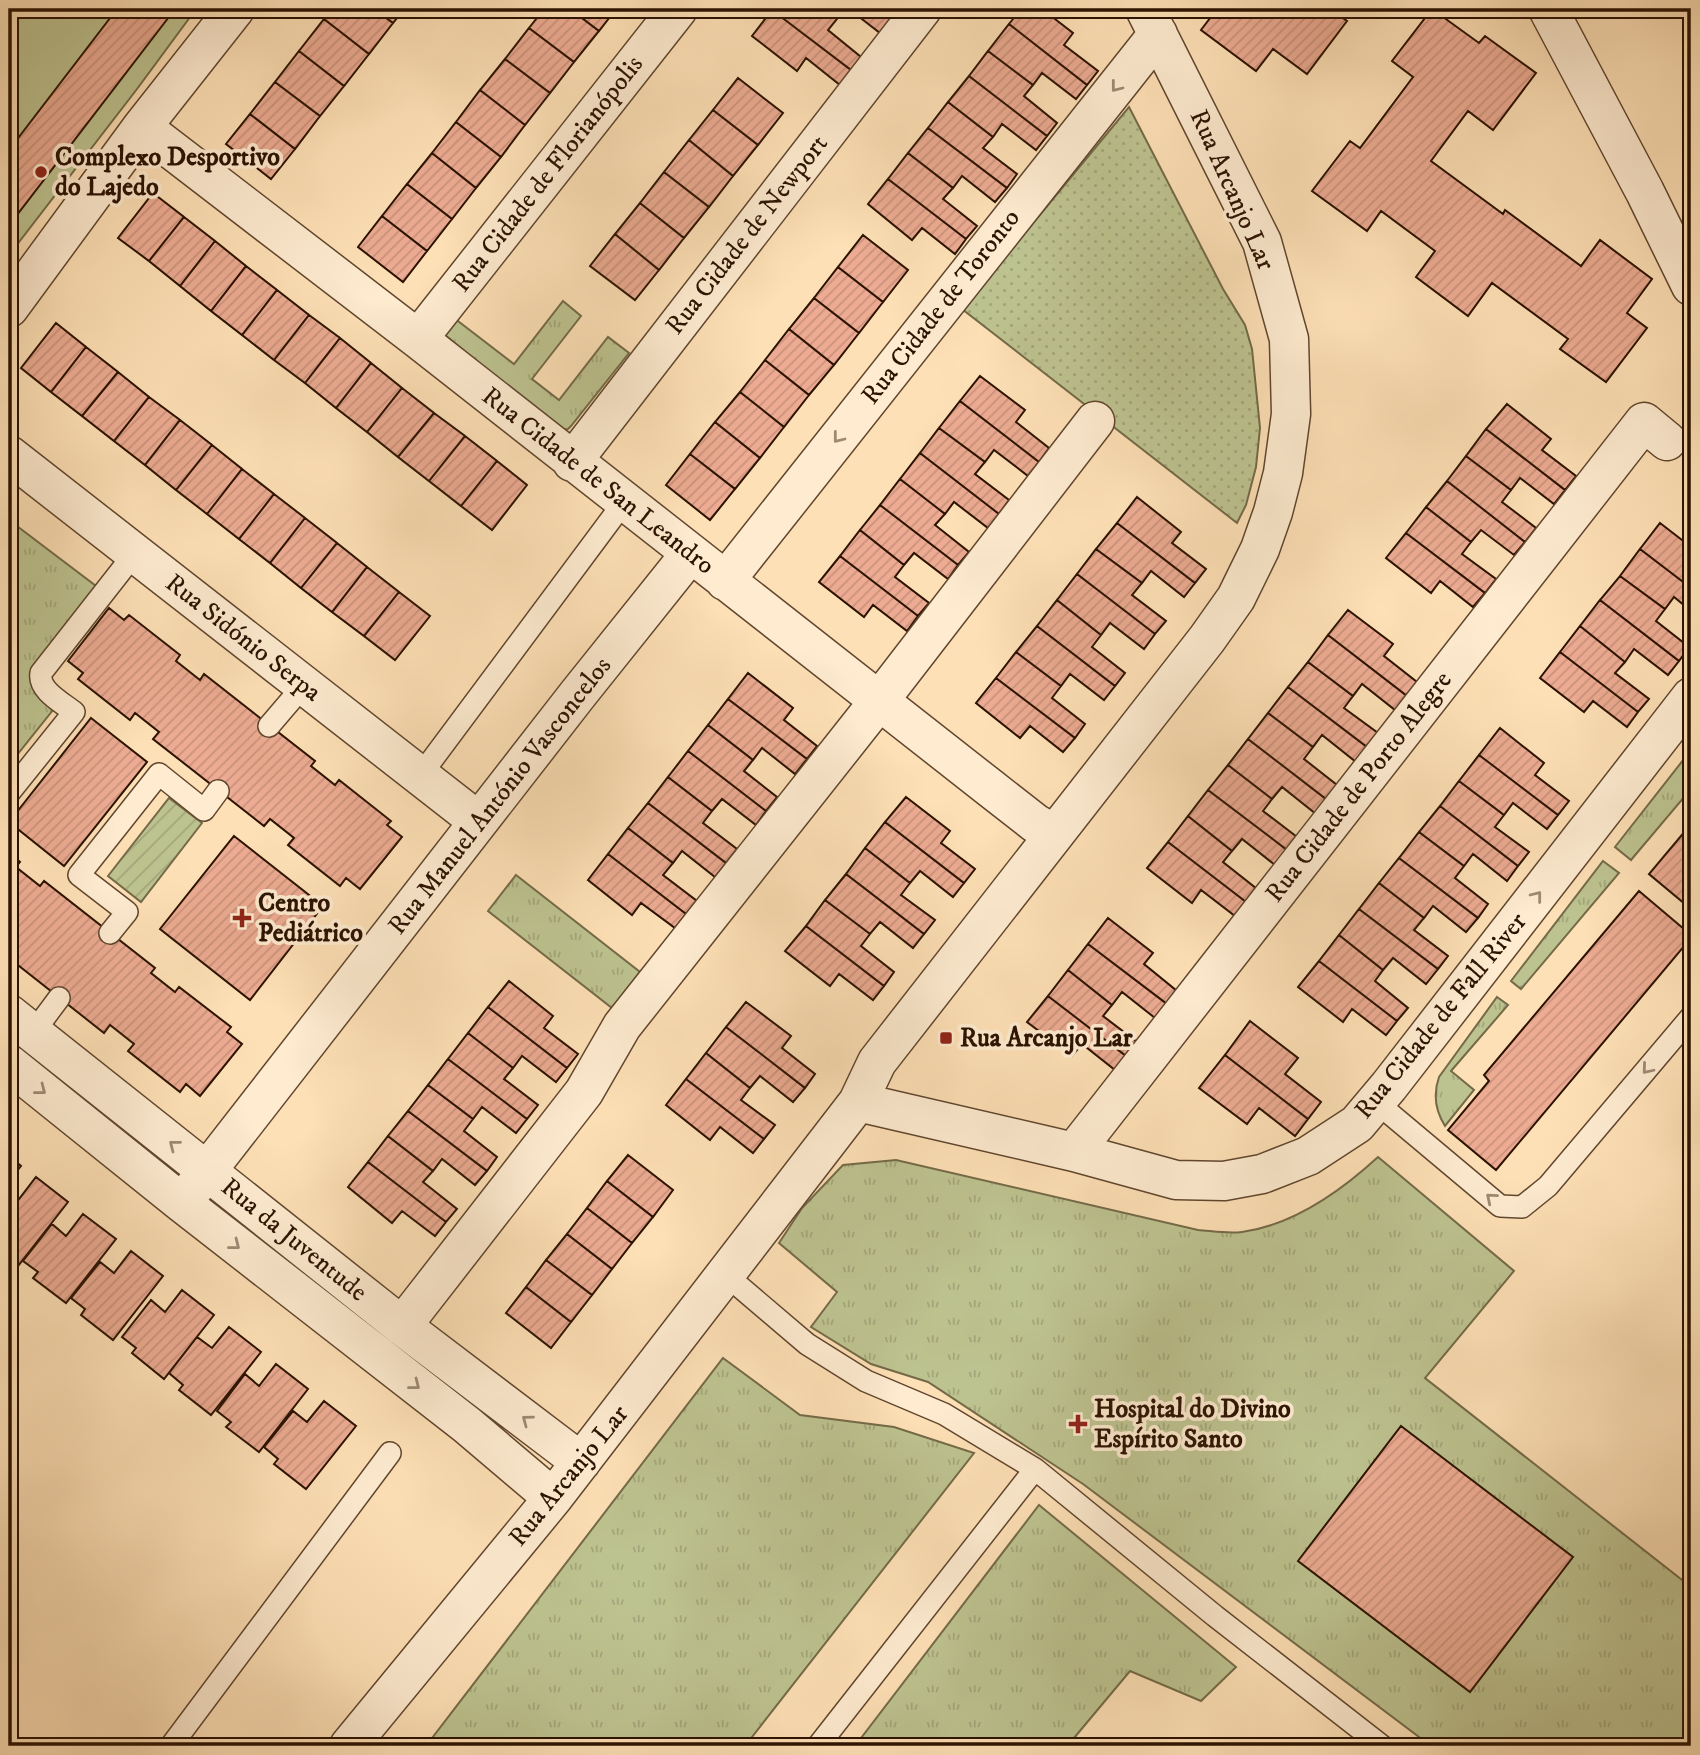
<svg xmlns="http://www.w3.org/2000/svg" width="1700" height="1755" font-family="'IM FELL DW Pica',serif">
  <defs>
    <pattern id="grass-tufts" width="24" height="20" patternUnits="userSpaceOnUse" patternTransform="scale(1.75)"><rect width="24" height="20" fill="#bdc390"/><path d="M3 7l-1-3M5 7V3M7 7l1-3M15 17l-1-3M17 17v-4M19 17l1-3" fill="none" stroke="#a3a67a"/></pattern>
    <pattern id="park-dots" width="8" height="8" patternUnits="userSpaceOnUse" patternTransform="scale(1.75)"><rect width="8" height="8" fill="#bdc390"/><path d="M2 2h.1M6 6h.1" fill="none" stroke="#a3a67a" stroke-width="1.8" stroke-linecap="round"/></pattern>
    <pattern id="garden-furrows" width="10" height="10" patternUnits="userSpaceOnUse" patternTransform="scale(1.75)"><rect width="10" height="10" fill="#bdc390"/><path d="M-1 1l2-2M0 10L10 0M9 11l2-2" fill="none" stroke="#a3a67a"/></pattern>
    <pattern id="building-hatch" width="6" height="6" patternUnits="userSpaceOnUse" patternTransform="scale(1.75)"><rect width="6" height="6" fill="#ecab92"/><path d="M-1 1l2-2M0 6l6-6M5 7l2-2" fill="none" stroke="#cb927c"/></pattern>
  </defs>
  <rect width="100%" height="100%" fill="#fee0b6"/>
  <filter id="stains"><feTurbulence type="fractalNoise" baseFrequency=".00286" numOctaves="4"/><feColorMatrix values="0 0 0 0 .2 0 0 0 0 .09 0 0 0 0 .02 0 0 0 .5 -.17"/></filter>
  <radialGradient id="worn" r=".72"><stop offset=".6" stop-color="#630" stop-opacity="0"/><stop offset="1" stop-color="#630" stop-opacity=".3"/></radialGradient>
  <path fill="url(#grass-tufts)" stroke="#746a48" stroke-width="2" d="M563,301L581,316L532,379L559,400L608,337L629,353L571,426L568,429L560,430L445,335L454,318L514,364Z
    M9,520L96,586L31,669V680L53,705V710L9,765Z
    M1691,750V789L1631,860L1615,847Z
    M1603,861L1619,873L1521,989L1511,981Z
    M516,875L640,972L612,1008L488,911Z
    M1497,997L1508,1005L1451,1071L1474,1090L1445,1126C1435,1110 1433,1094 1439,1077Z
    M1378,1157L1514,1271L1425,1378L1691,1587V1746H1431L1083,1484L928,1382L871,1364L811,1327L837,1292L779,1243L802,1208L843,1165L896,1160L1198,1230C1212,1231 1228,1234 1242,1232C1293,1225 1341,1191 1378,1157Z
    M723,1358L800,1415L894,1427L974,1453L745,1746H426Z
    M1039,1505L1236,1667L1201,1701L1130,1671L1074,1738L1083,1746H855Z"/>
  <path fill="url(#park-dots)" stroke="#746a48" stroke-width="2" d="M1129,107L1223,289L1245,325L1252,349L1260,428L1256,467L1246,505L1237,523L962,309Z"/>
  <path fill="url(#garden-furrows)" stroke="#746a48" stroke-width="2" d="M169,798L202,823L141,902L108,876Z"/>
  <path fill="#bdc390" stroke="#746a48" stroke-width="2" d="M9,9H196L137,89L9,255Z"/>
  <path fill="url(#building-hatch)" stroke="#2b1201" stroke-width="2" d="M117,9H175L10,224L9,150Z
    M332,9H374L393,23L369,54L324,19Z
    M374,9H404L393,23Z
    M544,9H570L599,31L574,62L529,28Z
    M570,9H616L599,31Z
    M824,9L837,19L828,30L861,57L851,70L772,10Z
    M849,9H878L891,19L880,33Z
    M1021,9H1042L1073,33L1064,45L1098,71L1087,85L1009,24Z
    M1217,9H1330L1347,21L1307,74L1273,49L1256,71L1201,30Z
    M1432,9L1479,43L1485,36L1536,73L1493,130L1468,111L1431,161L1503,214L1505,210L1581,266L1600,240L1652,279L1627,313L1647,328L1606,382L1560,349L1568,339L1492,283L1468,316L1416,277L1435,251L1381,211L1367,231L1312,191L1350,141L1360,148L1413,77L1392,61Z
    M772,10L851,70L840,85L806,58L797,71L752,36Z
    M324,19L369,54L344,86L299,51Z
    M1009,24L1087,85L1076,99L1042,73L1033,85L988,51Z
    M529,28L574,62L550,93L505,59Z
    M299,51L344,86L320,116L275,82Z
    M988,51L1033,85L1024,96L1057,123L1047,136L969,76Z
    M505,59L550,93L525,125L480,90Z
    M969,76L1047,136L1036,150L1002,124L993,137L948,102Z
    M738,78L783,113L758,145L713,110Z
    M275,82L320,116L295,149L250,114Z
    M480,90L525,125L501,157L456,122Z
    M948,102L993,137L983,148L1017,174L1007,188L928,128Z
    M713,110L758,145L733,176L689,140Z
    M250,114L295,149L271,179L226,144Z
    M456,122L501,157L476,188L432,153Z
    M928,128L1007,188L995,202L962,176L953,188L908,153Z
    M689,140L733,176L709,207L664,172Z
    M432,153L476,188L452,219L407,184Z
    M908,153L953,188L943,199L977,226L966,239L888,179Z
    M664,172L709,207L684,238L640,203Z
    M888,179L966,239L955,254L922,228L912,240L868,204Z
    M407,184L452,219L427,251L382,216Z
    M153,193L184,217L149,261L118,238Z
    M640,203L684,238L659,270L615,234Z
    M382,216L427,251L403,282L358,247Z
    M184,217L215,241L180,286L149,261Z
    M615,234L659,270L635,300L590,266Z
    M863,235L908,270L883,302L838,267Z
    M215,241L246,266L211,311L180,286Z
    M246,266L277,290L242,335L211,311Z
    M838,267L883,302L859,333L814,298Z
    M277,290L309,315L274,360L242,335Z
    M814,298L859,333L834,365L789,329Z
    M309,315L340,338L305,383L274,360Z
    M56,323L86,347L51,392L21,368Z
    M789,329L834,365L809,395L765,360Z
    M340,338L371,363L336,408L305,383Z
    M86,347L118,372L82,416L51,392Z
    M765,360L809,395L784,427L740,392Z
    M371,363L402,388L367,432L336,408Z
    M118,372L149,397L114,441L82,416Z
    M980,376L1025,410L1016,422L1049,448L1039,462L960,401Z
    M402,388L434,413L398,457L367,432Z
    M740,392L784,427L760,458L715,422Z
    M149,397L180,420L145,465L114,441Z
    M960,401L1039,462L1028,476L994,450L985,462L939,428Z
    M1507,404L1551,439L1542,450L1576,476L1565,490L1486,429Z
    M434,413L465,436L429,481L398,457Z
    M180,420L212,445L176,490L145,465Z
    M715,422L760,458L735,489L690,454Z
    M939,428L985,462L975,474L1009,500L999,514L920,453Z
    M1486,429L1565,490L1554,504L1520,478L1511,490L1466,456Z
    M465,436L497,461L461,506L429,481Z
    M212,445L242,469L207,514L176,490Z
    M920,453L999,514L988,528L954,502L945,514L900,479Z
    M690,454L735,489L710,520L666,485Z
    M1466,456L1511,490L1502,502L1536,528L1525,542L1447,481Z
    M497,461L527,485L492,530L461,506Z
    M242,469L274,494L239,539L207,514Z
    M900,479L945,514L935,525L969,552L958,565L880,505Z
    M1447,481L1525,542L1514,555L1481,530L1471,542L1426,507Z
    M274,494L305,518L270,563L239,539Z
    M1137,497L1181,532L1172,543L1206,569L1195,583L1117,523Z
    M880,505L958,565L948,579L914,553L904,565L860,530Z
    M1426,507L1471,542L1462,554L1496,579L1485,593L1406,533Z
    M305,518L337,543L301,588L270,563Z
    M1117,523L1195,583L1184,597L1151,571L1142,583L1096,549Z
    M1660,523L1691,547V588L1640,549Z
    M860,530L904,565L895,577L929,603L918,616L840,556Z
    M1406,533L1485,593L1473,607L1440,581L1431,593L1386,558Z
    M337,543L367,567L332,612L301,588Z
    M1096,549L1142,583L1132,595L1166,621L1155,634L1077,574Z
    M1640,549L1691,588V611L1674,597L1665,609L1620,576Z
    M840,556L918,616L907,631L873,605L864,617L819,582Z
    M367,567L399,592L364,636L332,612Z
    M1077,574L1155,634L1144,649L1110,623L1101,635L1057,600Z
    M1620,576L1665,609L1656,621L1689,647L1679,661L1600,600Z
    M399,592L430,616L395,660L364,636Z
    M1057,600L1101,635L1092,647L1125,673L1115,686L1037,626Z
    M1600,600L1679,661L1668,675L1634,649L1625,662L1580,626Z
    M109,608L124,620L129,615L180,655L176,661L200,680L204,674L315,761L311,766L335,785L339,780L391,821L387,825L402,837L360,889L346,878L340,886L288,845L294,838L270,819L264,826L153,739L159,732L135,713L130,720L78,679L83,673L68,661Z
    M1348,610L1393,644L1384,656L1417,682L1407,696L1328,635Z
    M1037,626L1115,686L1104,700L1070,674L1061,686L1016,652Z
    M1580,626L1625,662L1615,673L1649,699L1638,712L1560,652Z
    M1328,635L1407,696L1395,710L1362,684L1353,696L1308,662Z
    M1016,652L1061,686L1052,698L1085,724L1075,738L996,678Z
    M1560,652L1638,712L1627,727L1593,701L1584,712L1540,678Z
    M1308,662L1353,696L1344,708L1378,733L1367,747L1288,687Z
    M748,673L793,708L784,720L817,746L807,759L728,699Z
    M996,678L1075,738L1063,752L1030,726L1020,738L976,703Z
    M1288,687L1367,747L1356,762L1322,735L1313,747L1268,713Z
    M728,699L807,759L795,774L762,748L753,760L708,725Z
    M1268,713L1313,747L1304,759L1337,785L1326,799L1248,739Z
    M91,718L147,762L64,866L9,822Z
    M708,725L753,760L744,771L777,797L766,811L688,751Z
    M1500,728L1544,763L1535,775L1569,801L1558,815L1479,755Z
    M1248,739L1326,799L1316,814L1282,787L1272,799L1228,765Z
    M688,751L766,811L756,825L722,799L712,811L668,777Z
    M1479,755L1558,815L1547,829L1513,803L1504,815L1459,781Z
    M1228,765L1272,799L1263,811L1297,837L1287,850L1208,790Z
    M668,777L712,811L703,823L737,849L726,863L648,803Z
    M1459,781L1504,815L1495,827L1529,852L1518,866L1440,806Z
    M1208,790L1287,850L1275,865L1242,839L1232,851L1188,816Z
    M906,797L950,831L941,843L975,869L964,883L885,822Z
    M648,803L726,863L715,877L682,851L673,863L628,828Z
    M1440,806L1518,866L1507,881L1473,854L1464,866L1419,832Z
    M1188,816L1232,851L1223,862L1257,889L1246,902L1168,842Z
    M885,822L964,883L953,897L920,871L910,883L865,848Z
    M1691,824V909L1649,874Z
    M628,828L673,863L663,875L697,901L686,914L608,854Z
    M1419,832L1464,866L1455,878L1488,904L1478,918L1399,858Z
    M234,836L323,906L250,1000L160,929Z
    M1168,842L1246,902L1235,916L1201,890L1192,903L1147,868Z
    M865,848L910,883L901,895L935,920L924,934L846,874Z
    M9,853L20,862L16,867L40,886L44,881L155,968L151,973L175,992L179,987L231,1027L227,1032L242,1044L200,1096L186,1084L180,1092L128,1051L134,1044L110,1025L104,1033L9,958Z
    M608,854L686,914L675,928L641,903L632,915L588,880Z
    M1399,858L1478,918L1466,932L1433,906L1424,918L1379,883Z
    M846,874L924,934L913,948L880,922L870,934L825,900Z
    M1379,883L1424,918L1414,930L1448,956L1438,969L1359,909Z
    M1639,891L1691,935V938L1496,1170L1448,1130L1489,1081L1484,1075Z
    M825,900L870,934L861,946L894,972L884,986L806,926Z
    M1359,909L1438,969L1426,984L1393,958L1383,970L1339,935Z
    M1108,918L1153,953L1144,964L1177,991L1167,1004L1088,944Z
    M806,926L884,986L873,1000L839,974L830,986L785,951Z
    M1339,935L1383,970L1375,981L1408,1008L1397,1021L1319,961Z
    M1088,944L1167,1004L1155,1018L1122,992L1112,1005L1068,970Z
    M1319,961L1397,1021L1386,1035L1352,1009L1343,1022L1298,987Z
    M1068,970L1112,1005L1103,1016L1137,1042L1126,1056L1048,996Z
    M509,981L553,1016L544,1028L578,1054L567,1068L488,1007Z
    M1048,996L1126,1056L1115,1070L1082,1044L1072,1056L1027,1022Z
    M746,1002L791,1036L782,1048L815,1074L805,1088L726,1027Z
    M488,1007L567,1068L556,1082L522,1056L513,1068L468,1033Z
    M1250,1021L1298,1058L1285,1074L1321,1102L1308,1119L1225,1055Z
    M726,1027L805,1088L793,1102L760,1076L750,1088L706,1053Z
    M468,1033L513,1068L504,1079L538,1105L527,1119L448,1059Z
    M706,1053L750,1088L741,1100L775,1125L764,1139L686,1079Z
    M1225,1055L1308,1119L1295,1136L1259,1108L1247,1124L1199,1088Z
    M448,1059L527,1119L516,1133L482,1107L473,1119L428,1085Z
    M686,1079L764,1139L753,1153L720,1127L710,1140L666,1105Z
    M428,1085L473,1119L464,1131L497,1157L487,1171L408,1111Z
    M408,1111L487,1171L475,1185L442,1159L433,1171L388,1136Z
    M388,1136L433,1171L423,1182L457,1209L446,1222L368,1162Z
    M628,1155L673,1190L653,1217L607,1181Z
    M9,1156L21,1166L9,1181Z
    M368,1162L446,1222L435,1236L402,1211L392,1223L348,1187Z
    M36,1177L68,1202L18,1266L9,1259V1191L19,1199Z
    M607,1181L653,1217L632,1243L587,1208Z
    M587,1208L632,1243L612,1269L567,1234Z
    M83,1214L116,1239L66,1303L33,1278L38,1272L23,1261L52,1224L66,1236Z
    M567,1234L612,1269L592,1295L546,1260Z
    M131,1251L163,1276L113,1340L81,1315L85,1309L71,1298L100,1262L114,1273Z
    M546,1260L592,1295L571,1322L526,1287Z
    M526,1287L571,1322L551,1348L506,1313Z
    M182,1290L214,1315L164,1379L132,1353L136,1348L122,1337L151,1300L165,1312Z
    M229,1327L261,1352L211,1415L179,1390L183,1385L169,1373L197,1337L212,1348Z
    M276,1364L308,1389L259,1452L226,1427L231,1422L217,1411L245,1374L259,1386Z
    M324,1401L356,1426L306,1489L274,1464L278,1459L264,1447L293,1411L307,1422Z
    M1401,1426L1573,1557L1470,1692L1298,1561Z"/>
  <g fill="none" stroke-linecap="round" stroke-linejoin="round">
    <defs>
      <path id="service" d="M269,726L304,685
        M420,776L624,502
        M9,793L74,712C61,702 38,690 41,673L135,553
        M110,933L127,912L79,875L159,774L204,810L218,791
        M33,1033L59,998
        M1376,1102L1500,1206L1522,1207L1548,1186L1691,1017
        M726,1275L807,1344L866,1381L944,1414L1035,1469L1215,1616L1382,1746
        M171,1746L390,1453
        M818,1746L1035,1469"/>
      <path id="minor" d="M1548,9L1645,192L1691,286
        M142,127L418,339L989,787L1035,823L1054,834
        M9,308L142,127L235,9
        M418,339L678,9
        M9,455L478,821
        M572,462L922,9
        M725,581L1158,34
        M9,1014L402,1326L581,1462
        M9,1064L182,1203L467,1425L553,1498
        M858,1102L1074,1152L1176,1180L1224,1181L1262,1174L1308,1156L1357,1124L1389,1086L1691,697
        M1074,1152L1644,422L1667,441
        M182,1203L578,694L690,554
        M402,1326L584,1092L622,1026L879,701L1095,421
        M349,1746L553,1498L858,1102L877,1062L1207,639L1236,598L1260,549L1273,512L1283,473L1291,414L1289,339L1262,242L1145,9"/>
    </defs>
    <use href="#service" stroke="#60462e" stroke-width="24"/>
    <use href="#minor" stroke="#60462e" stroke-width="41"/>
    <use href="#service" stroke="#feebd0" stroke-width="21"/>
    <use href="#minor" stroke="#feebd0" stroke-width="38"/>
  </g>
  <defs><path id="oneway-chevron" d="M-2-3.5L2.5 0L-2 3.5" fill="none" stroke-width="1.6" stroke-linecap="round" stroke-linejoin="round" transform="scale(1.75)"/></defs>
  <g stroke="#9f8973">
    <use href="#oneway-chevron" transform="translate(1116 87) rotate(128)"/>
    <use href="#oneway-chevron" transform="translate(838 438) rotate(128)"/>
    <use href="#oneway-chevron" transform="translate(1537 896) rotate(-52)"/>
    <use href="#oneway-chevron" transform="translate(1647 1069) rotate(130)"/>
    <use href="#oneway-chevron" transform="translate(41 1090) rotate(38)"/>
    <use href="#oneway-chevron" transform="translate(174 1145) rotate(-142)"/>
    <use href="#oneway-chevron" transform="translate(1491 1198) rotate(-140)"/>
    <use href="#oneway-chevron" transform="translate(235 1245) rotate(38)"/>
    <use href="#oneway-chevron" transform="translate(415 1385) rotate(38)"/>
    <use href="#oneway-chevron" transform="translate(527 1420) rotate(-143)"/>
  </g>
  <g fill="#8f2418" stroke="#feebd0" stroke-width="2.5">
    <circle cx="41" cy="172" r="7"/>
    <path d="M238.5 907.5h7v7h7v7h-7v7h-7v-7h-7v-7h7z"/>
    <rect x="939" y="1031" width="14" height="14" rx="3.5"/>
    <path d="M1074.5 1413.5h7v7h7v7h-7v7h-7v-7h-7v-7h7z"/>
  </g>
  <g text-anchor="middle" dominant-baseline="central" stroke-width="7" stroke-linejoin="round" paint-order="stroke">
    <g font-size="26" font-weight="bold" fill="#2b1201" stroke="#feebd0" text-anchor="start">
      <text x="55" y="157">Complexo Desportivo<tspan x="55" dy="30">do Lajedo</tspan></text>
      <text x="258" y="903">Centro<tspan x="258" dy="30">Pediátrico</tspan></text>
      <text x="960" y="1038">Rua Arcanjo Lar</text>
      <text x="1094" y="1409">Hospital do Divino<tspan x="1094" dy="30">Espírito Santo</tspan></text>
    </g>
    <g font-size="26" fill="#2b1201" stroke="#feebd0">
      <text transform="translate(548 174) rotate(-52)">Rua Cidade de Florianópolis</text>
      <text transform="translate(1232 190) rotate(66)">Rua Arcanjo Lar</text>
      <text transform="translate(747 235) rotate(-52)">Rua Cidade de Newport</text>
      <text transform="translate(941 307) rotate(-52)">Rua Cidade de Toronto</text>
      <text transform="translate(598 481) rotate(38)">Rua Cidade de San Leandro</text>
      <text transform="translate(243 638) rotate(38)">Rua Sidónio Serpa</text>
      <text transform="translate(1359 787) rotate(-52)">Rua Cidade de Porto Alegre</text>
      <text transform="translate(500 796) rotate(-52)">Rua Manuel António Vasconcelos</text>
      <text transform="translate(1441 1016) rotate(-51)">Rua Cidade de Fall River</text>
      <text transform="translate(294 1240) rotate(39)">Rua da Juventude</text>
      <text transform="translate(569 1476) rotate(-51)">Rua Arcanjo Lar</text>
    </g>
  </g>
  <rect width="1700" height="1755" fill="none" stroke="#fee0b6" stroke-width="35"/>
  <rect x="10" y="10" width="1679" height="1734" fill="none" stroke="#2b1201" stroke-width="3.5"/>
  <rect x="18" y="18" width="1665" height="1720" fill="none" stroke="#2b1201" stroke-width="2"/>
  <rect width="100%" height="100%" filter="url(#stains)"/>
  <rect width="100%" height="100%" fill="url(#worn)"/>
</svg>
